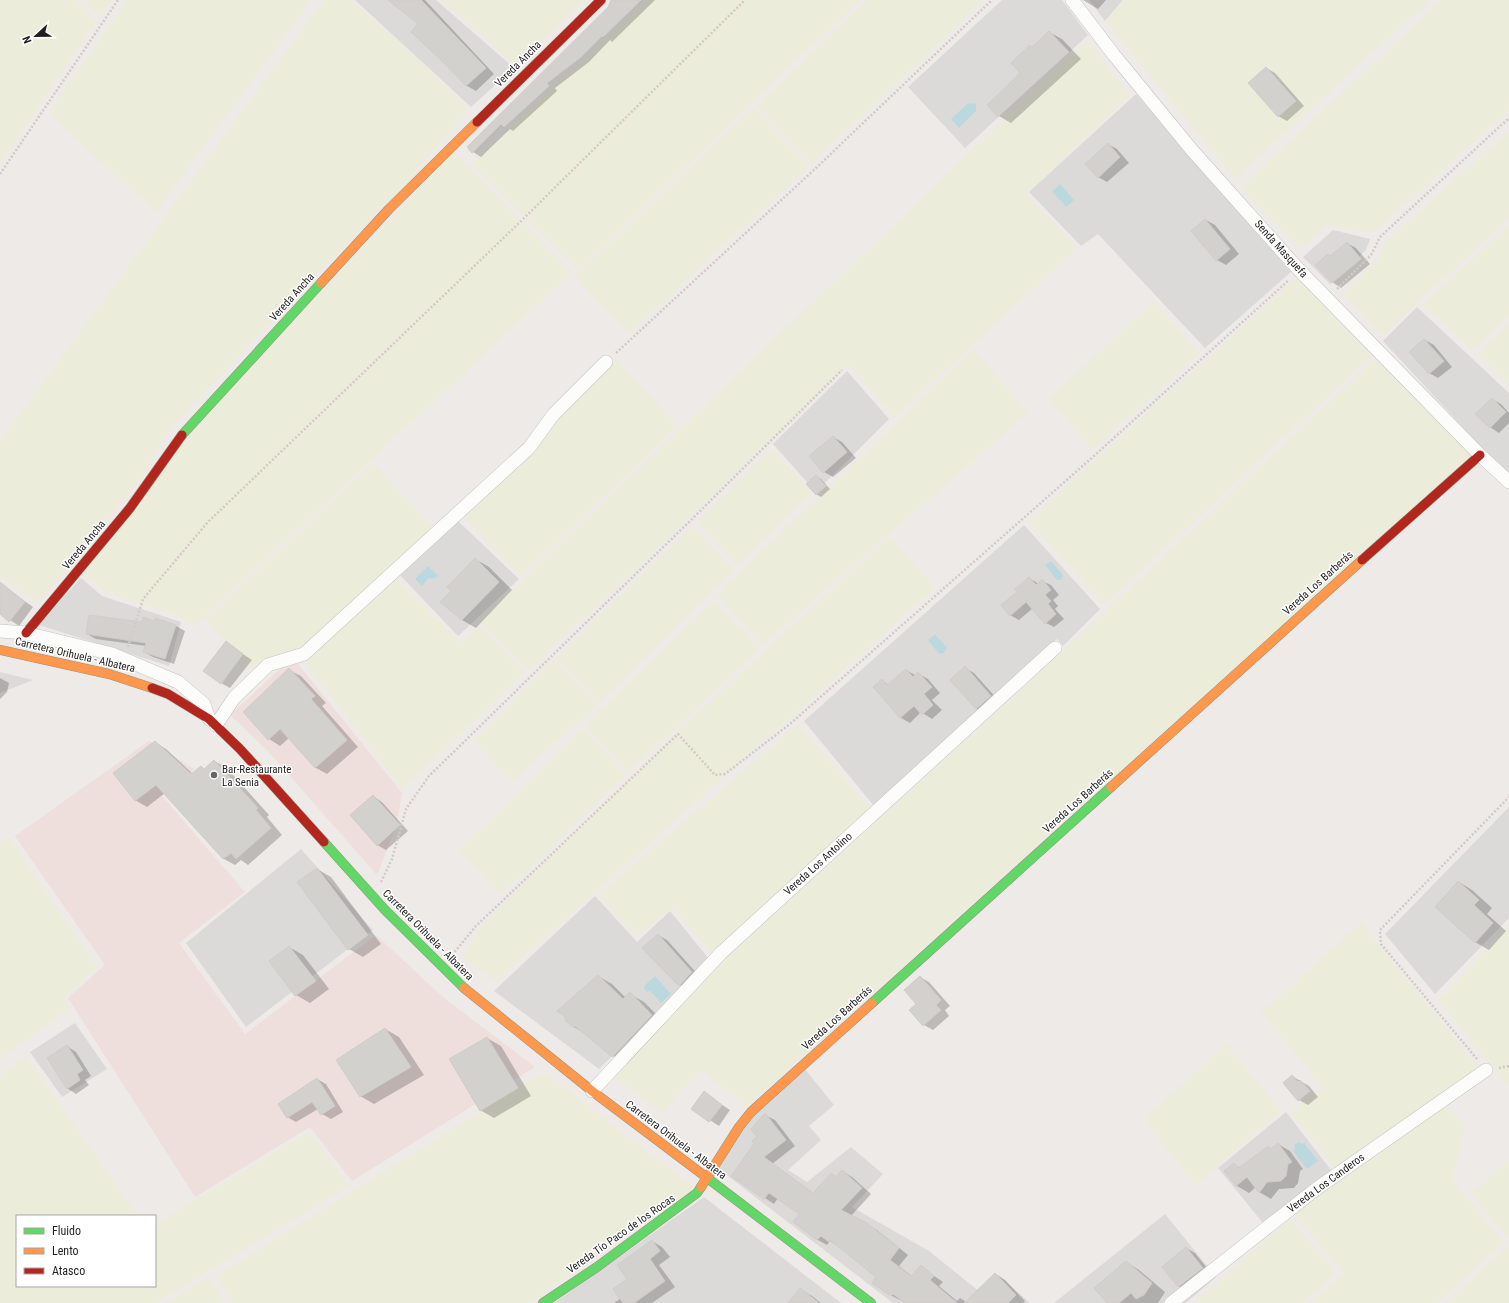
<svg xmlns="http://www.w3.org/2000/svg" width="1509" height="1303" font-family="'Roboto Condensed',sans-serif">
  <rect width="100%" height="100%" fill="#edeae7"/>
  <path fill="#dcdad9" d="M355,0H436L514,68L471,107Z
    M1002,0H1062L1088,35L965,148L908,87Z
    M1089,0H1123L1105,21Z
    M1136,94L1291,272L1205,348L1098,234L1081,246L1029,192Z
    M1333,230L1370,239L1366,250L1330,284L1303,257Z
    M1417,307L1509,393V473L1485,451L1383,341Z
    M847,371L889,419L816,492L773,444Z
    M458,521L519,579L458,636L399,574Z
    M1024,525L1100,609L1063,646L1057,639L874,806L804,721Z
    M81,578L102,596L181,622L169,666L39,625Z
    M0,672L33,680L0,693Z
    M1509,807V918L1435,994L1385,934Z
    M301,849L373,930L246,1027L186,943Z
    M595,896L637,942L670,911L709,959L599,1069L494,991Z
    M75,1023L107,1069L62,1097L30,1052Z
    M800,1063L834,1105L809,1126L821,1140L788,1170L807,1182L851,1147L883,1174L852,1207L929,1251L980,1292L999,1275L1030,1303H893L711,1163Z
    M1286,1112L1331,1170L1263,1223L1218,1168Z
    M704,1197L841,1303H554Z
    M1165,1214L1216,1277L1186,1303H1054Z"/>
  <path fill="#eedfdd" d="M298,664L402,793L396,827L377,875L268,751L230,715L284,665Z
    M149,741L194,769L162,796L245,892L179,943L245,1034L376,935L444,998L535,1067L352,1181L310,1127L195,1197L68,998L105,965L15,836Z"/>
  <path fill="#ececdb" d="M0,0H74L96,21L0,164Z
    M81,0H112L100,17Z
    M127,0H311L156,212L48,114Z
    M324,0H349L398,40L468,110L407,181L299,292L170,429L138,482L38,603L0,576V441Z
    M441,0H585L516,66Z
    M649,0H859L578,270L471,163Z
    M867,0H983L811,165L756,106Z
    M1123,0H1430L1235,179L1105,21Z
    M1442,0H1509V110L1373,233L1327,225L1301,249L1240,187Z
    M1087,40L1130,95L1026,194L1077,248L894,418L849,364L529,671L479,621Z
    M754,107L808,167L629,333L574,276Z
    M1509,131V218L1382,335L1343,294L1379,257L1385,242Z
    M454,152L571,273L193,627L179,616L108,593L83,574L215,404Z
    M1509,225V316L1473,350L1422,305Z
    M1297,277L1371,356L1104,605L1029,520Z
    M1153,301L1200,353L1092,450L1049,399Z
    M1509,325V384L1478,354Z
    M974,349L1028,413L762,645L717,594Z
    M616,358L677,426L521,576L462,516Z
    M1375,359L1472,455L746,1107L702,1070L682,1089L663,1114L613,1076L716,967L1006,704Z
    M771,448L812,493L738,566L697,522Z
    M373,463L435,530L307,647L248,667L205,619Z
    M693,526L734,571L599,703L556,657Z
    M890,536L935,588L496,981L462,957L483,924L684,725Z
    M396,579L461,643L479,626L524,672L403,789L304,661Z
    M714,601L760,648L628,772L585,725Z
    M553,660L597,704L513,782L473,741Z
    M798,724L871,810L712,955L673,907L637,937L598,895Z
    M582,728L626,776L500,895L459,850Z
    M8,837L97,967L63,997L69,1008L0,1059V843Z
    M1361,923L1478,1068L1334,1167L1291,1112L1323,1088L1261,1012Z
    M1509,927V1087L1438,1000Z
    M1226,1044L1281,1110L1195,1185L1144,1120Z
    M26,1056L138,1216H17V1286H155V1224L309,1132L349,1186L156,1303H0V1076Z
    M544,1072L695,1188L683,1198L528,1303H233L216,1276Z
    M1445,1105L1465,1125L1452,1180L1504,1243L1436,1303H1310L1344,1273L1294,1215Z
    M1509,1160V1239L1471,1194Z
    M1290,1220L1337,1272L1303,1303H1194Z
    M1507,1247L1509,1250V1303H1446Z
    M209,1277L224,1303H165Z"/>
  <path fill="#bcd8df" d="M968,103L970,104L972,103L976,104V111L959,128L951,119Z
    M1060,184L1074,200L1066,207L1052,191Z
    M1051,561L1063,575L1061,580H1057L1045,565Z
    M428,566L438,576L434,579L429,578L422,586L415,579Z
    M935,634L947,648L944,653L939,654L928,640Z
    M655,976L671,994L661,1003L650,991L647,992L644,989L645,985Z
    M1299,1142L1302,1144L1304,1143L1318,1161L1307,1169L1293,1151L1295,1150L1294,1145Z"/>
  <path fill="#0003" d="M398,0H425L494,74L476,91L467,86L446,63L420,24Z
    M613,0H655L612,42L610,40L589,62L555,88L557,91L513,131L510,129L481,157L473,152L609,8Z
    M1083,0H1106L1098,9Z
    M1049,32L1062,39L1081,59L1011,123L999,116L1022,73L1033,48Z
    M1266,68L1275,73L1304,106L1287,121L1278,116Z
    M1108,144L1117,149L1129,163L1107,182L1098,177Z
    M1206,220L1215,225L1239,254L1226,265L1217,260Z
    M1347,243L1356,248L1370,264L1341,288L1332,282L1331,257Z
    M1425,340L1434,345L1452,367L1438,378L1429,373Z
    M1492,399L1501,404L1509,413V423L1499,433L1490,427Z
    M833,437L842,442L856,458L833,477L824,472Z
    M816,476L821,479L830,489L821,497L816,494Z
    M475,559L489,567L512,590L476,628L462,620L453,591Z
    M1029,578L1039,584L1042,581L1051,585L1059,595L1053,600L1058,606L1055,609L1064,619L1054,627L1046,623L1033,608L1019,620L1010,615L1018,592Z
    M5,587L33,607L19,626L0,613V593Z
    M156,619L176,626L185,631L174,664L153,657L144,652L146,646L96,639L87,634L155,622Z
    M226,643L252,660L230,688L221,683Z
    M965,668L974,673L999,701L985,714L977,709L951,680Z
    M289,670L301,676L326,703L322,706L358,747L327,774L316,768L289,738L280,746L269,739L245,712Z
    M906,670L915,675L919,674L928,679L940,693L932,700L942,710L932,719L921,712L910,723L901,718L874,687L882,681L889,685Z
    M0,678L9,683L7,692L0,699Z
    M155,742L166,749L193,774L201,767L205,769L214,761L226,767L269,815L267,817L282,835L248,865L241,860L235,865L224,859L165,793L147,807L135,800Z
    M373,796L382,802L408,831L386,850L377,845Z
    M317,869L331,877L381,944L363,957L349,949Z
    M1459,882L1472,890L1492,908L1487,914L1506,931L1489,950L1475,942Z
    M658,935L667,940L701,978L689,990L680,985Z
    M289,947L303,955L329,989L310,1003L296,995L270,961Z
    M598,976L612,984L626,998L630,994L644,1002L665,1023L627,1064L613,1056L586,1034L574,1027Z
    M920,977L929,982L950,1006L945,1010L949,1016L933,1030L924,1025L918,1004Z
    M385,1029L399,1037L424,1075L374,1104L360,1096Z
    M487,1038L501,1046L531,1096L494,1118L480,1110Z
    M67,1046L76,1052L91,1076L85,1080L89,1085L76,1094L67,1088Z
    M1292,1076L1309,1086L1318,1097L1308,1105L1299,1100Z
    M317,1079L326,1084L343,1112L331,1119L322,1114L318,1109L296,1122L287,1117Z
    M704,1093L730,1110L719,1126L693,1109Z
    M765,1115L775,1120L795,1146L772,1164L814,1194L837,1178L842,1171L852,1177L871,1194L851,1216L877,1230L908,1255L899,1266L913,1277L921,1267L943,1282L939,1286L957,1301L960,1298L966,1302L995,1274L1005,1280L1025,1301L1023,1303H906L892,1296L874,1282L878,1277L840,1247L830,1241L827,1245L818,1240L794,1222L800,1214L778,1198L774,1204L765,1198L755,1144Z
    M1278,1144L1290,1151L1303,1169L1300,1171L1298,1183L1294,1188L1279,1189L1271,1199L1259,1192L1256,1187L1249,1193L1237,1186L1225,1171L1234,1164L1241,1168L1268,1147L1271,1149Z
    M652,1241L662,1247L670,1257L659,1265L675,1287L652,1303H614L621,1298L628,1279Z
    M1186,1248L1195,1253L1211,1273L1188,1292L1179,1287L1163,1267Z
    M1126,1262L1139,1270L1165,1292L1158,1303H1109Z
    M800,1289L812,1296L821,1303H789Z"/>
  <path fill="#d3d1ce" stroke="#d0ccc9" d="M388,0H421L486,68L466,86L445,64L411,32L418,24Z
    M611,0H641L603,37L602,36L581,57L547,83L549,86L504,127L501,124L472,153L467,147L608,7Z
    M1049,31L1069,52L998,117L987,105L1020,73L1011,63L1030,45L1032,47Z
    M1266,67L1296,101L1278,117L1248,83Z
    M1108,143L1120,157L1098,178L1085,164Z
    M1205,219L1230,249L1216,261L1191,231Z
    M1347,242L1361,259L1332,283L1315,265L1328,254L1330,256Z
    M1424,339L1444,361L1429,374L1409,352Z
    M1492,398L1506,412L1490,428L1475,414Z
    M833,436L847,452L823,473L809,456Z
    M816,475L826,486L816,495L806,484Z
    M475,558L499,582L462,620L440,602L451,591L447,587Z
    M1029,577L1036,585L1042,579L1051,590L1045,595L1051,601L1048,604L1056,614L1045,624L1026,602L1010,616L1001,605L1017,592L1015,589Z
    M0,582L25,602L9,622L0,614Z
    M89,615L142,622L143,617L154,621L155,618L176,625L165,659L143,652L146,643L86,634Z
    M226,641L243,654L221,684L203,671Z
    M965,666L991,696L976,709L950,680Z
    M289,668L315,696L311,699L347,740L315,768L280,729L268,740L243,712Z
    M906,669L913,677L918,672L932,687L924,694L933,705L922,715L914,706L900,718L873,687L882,679L887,685Z
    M155,741L191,774L201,766L204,769L214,760L258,808L256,810L271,828L236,859L231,853L223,859L156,785L135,801L113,773Z
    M373,795L400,825L377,846L350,815Z
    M317,868L368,935L348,950L297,882Z
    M1458,881L1479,900L1474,905L1493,923L1475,943L1435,907Z
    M658,934L692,972L679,986L642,948Z
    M289,946L316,981L295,996L269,961Z
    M598,975L623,999L630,992L652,1015L612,1057L575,1026L574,1028L565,1020L566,1018L557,1011Z
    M920,976L941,1000L936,1005L941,1010L923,1026L909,1010L916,1004L904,990Z
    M385,1028L411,1067L360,1097L336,1060Z
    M487,1037L518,1088L480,1111L449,1059Z
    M67,1045L83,1070L77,1074L80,1080L67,1089L47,1058Z
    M1292,1075L1298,1082L1300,1080L1310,1091L1298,1101L1283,1083Z
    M317,1078L335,1106L321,1115L312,1102L287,1118L278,1104Z
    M704,1091L722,1105L709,1122L691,1109Z
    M765,1113L786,1140L764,1157L813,1193L831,1173L836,1177L842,1170L862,1188L841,1210L867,1223L899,1248L890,1260L911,1276L921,1265L934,1276L930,1280L957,1303H905L893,1294L891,1296L872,1283L876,1277L830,1240L829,1242L821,1236L817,1240L793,1222L799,1214L769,1193L764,1199L731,1176L754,1144L752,1141L757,1137L751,1129Z
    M1278,1143L1292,1162L1288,1164L1286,1176L1281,1181L1267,1182L1259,1193L1247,1177L1236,1186L1224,1171L1234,1163L1239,1168L1268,1146L1270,1149Z
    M652,1240L660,1251L650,1259L665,1281L634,1303H623L613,1289L627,1279L617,1265Z
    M1186,1247L1203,1268L1178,1287L1162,1267Z
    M1126,1261L1152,1283L1144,1295L1136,1299L1131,1293L1119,1303H1107L1094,1288Z
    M995,1273L1016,1295L1008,1303H964Z
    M800,1288L819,1303H788Z"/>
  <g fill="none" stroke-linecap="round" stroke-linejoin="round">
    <defs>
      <path id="street" d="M1072,0L1114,55L1191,149L1300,271L1480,455L1509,482
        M0,631L26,633L112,654L178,682L204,704L209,719
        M216,725L234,698L268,665L304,654L529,448L553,415L606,362
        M592,1091L721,953L1055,648
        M1171,1303L1316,1189L1486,1070"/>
      <path id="fast" d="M182,435L321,283
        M324,842L385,910L464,988
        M872,1003L1111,787
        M706,1177L871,1303
        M543,1303L597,1267L697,1193L701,1187"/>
      <path id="slow" d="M321,283L389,209L477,122
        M0,650L109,674L152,688
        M1111,787L1362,560
        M464,988L592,1091L706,1177
        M701,1187L739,1127L751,1112L872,1003"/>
      <path id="jam" d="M477,122L601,0
        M1362,560L1480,455
        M26,633L130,508L182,435
        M152,688L168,694L209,719L240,749L324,842"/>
    </defs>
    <use href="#street" stroke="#c6c5c3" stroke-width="14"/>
    <use href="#fast" stroke="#959580" stroke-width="10"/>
    <use href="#slow" stroke="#959580" stroke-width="10"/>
    <use href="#jam" stroke="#959580" stroke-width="10"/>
    <path stroke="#d6c9c7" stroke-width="2.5" stroke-dasharray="2 2" stroke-linecap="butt" d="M0,174L118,0
      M1337,289L1371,255L1380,237L1509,118
      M616,353L816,168L992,0
      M128,647L143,599L208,522L517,225L745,0
      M381,882L392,859L406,809L429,776L691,520L842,370
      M452,955L476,926L678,734L715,775L725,774L790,724L1095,455L1289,280
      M1477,1059L1381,944L1380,930L1509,797
      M1499,1068L1509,1066"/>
    <use href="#street" stroke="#fcfcfb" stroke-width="13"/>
    <use href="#fast" stroke="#63d668" stroke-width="9"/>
    <use href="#slow" stroke="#ff974d" stroke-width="9"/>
    <use href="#jam" stroke="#b3261e" stroke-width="9"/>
  </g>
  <circle fill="#676665" stroke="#fff" stroke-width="1.5" cx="214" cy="775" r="4"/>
  <g text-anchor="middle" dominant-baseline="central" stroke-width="3" stroke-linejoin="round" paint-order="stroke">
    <g font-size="11" fill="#1f1f1f" stroke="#fff">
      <text transform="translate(518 64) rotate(-45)">Vereda Ancha</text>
      <text transform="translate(1281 249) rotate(48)">Senda Masquefa</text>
      <text transform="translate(292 297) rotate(-48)">Vereda Ancha</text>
      <text transform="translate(84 545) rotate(-50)">Vereda Ancha</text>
      <text transform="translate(1318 583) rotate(-42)">Vereda Los Barberás</text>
      <text transform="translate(75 655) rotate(13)">Carretera Orihuela - Albatera</text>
      <text transform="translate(1078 801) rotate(-42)">Vereda Los Barberás</text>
      <text transform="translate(818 864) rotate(-42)">Vereda Los Antolino</text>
      <text transform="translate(428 935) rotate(45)">Carretera Orihuela - Albatera</text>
      <text transform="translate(837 1018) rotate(-42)">Vereda Los Barberás</text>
      <text transform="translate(676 1140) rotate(37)">Carretera Orihuela - Albatera</text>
      <text transform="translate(1326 1183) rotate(-36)">Vereda Los Canderos</text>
      <text transform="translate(621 1234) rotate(-35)">Vereda Tío Paco de los Rocas</text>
    </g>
    <g font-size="11" fill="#1f1f1f" stroke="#fff" text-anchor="start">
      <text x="222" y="769">Bar-Restaurante<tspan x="222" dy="13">La Senia</tspan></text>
    </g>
  </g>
  <rect x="16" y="1215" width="140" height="72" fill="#ffffff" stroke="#a5a5a5"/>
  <rect x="24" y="1228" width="20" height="6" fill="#63d668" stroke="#a5a5a5"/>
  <text x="52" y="1235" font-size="12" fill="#1f1f1f">Fluido</text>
  <rect x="24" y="1248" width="20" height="6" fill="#ff974d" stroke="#a5a5a5"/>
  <text x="52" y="1255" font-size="12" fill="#1f1f1f">Lento</text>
  <rect x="24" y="1268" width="20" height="6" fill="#b3261e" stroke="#a5a5a5"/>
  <text x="52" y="1275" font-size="12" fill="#1f1f1f">Atasco</text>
  <g transform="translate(36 36) rotate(248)" stroke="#ffffff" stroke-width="3" paint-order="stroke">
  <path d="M0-3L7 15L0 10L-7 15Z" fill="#1f1f1f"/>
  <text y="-6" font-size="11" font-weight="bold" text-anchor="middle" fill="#1f1f1f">N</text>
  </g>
</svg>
